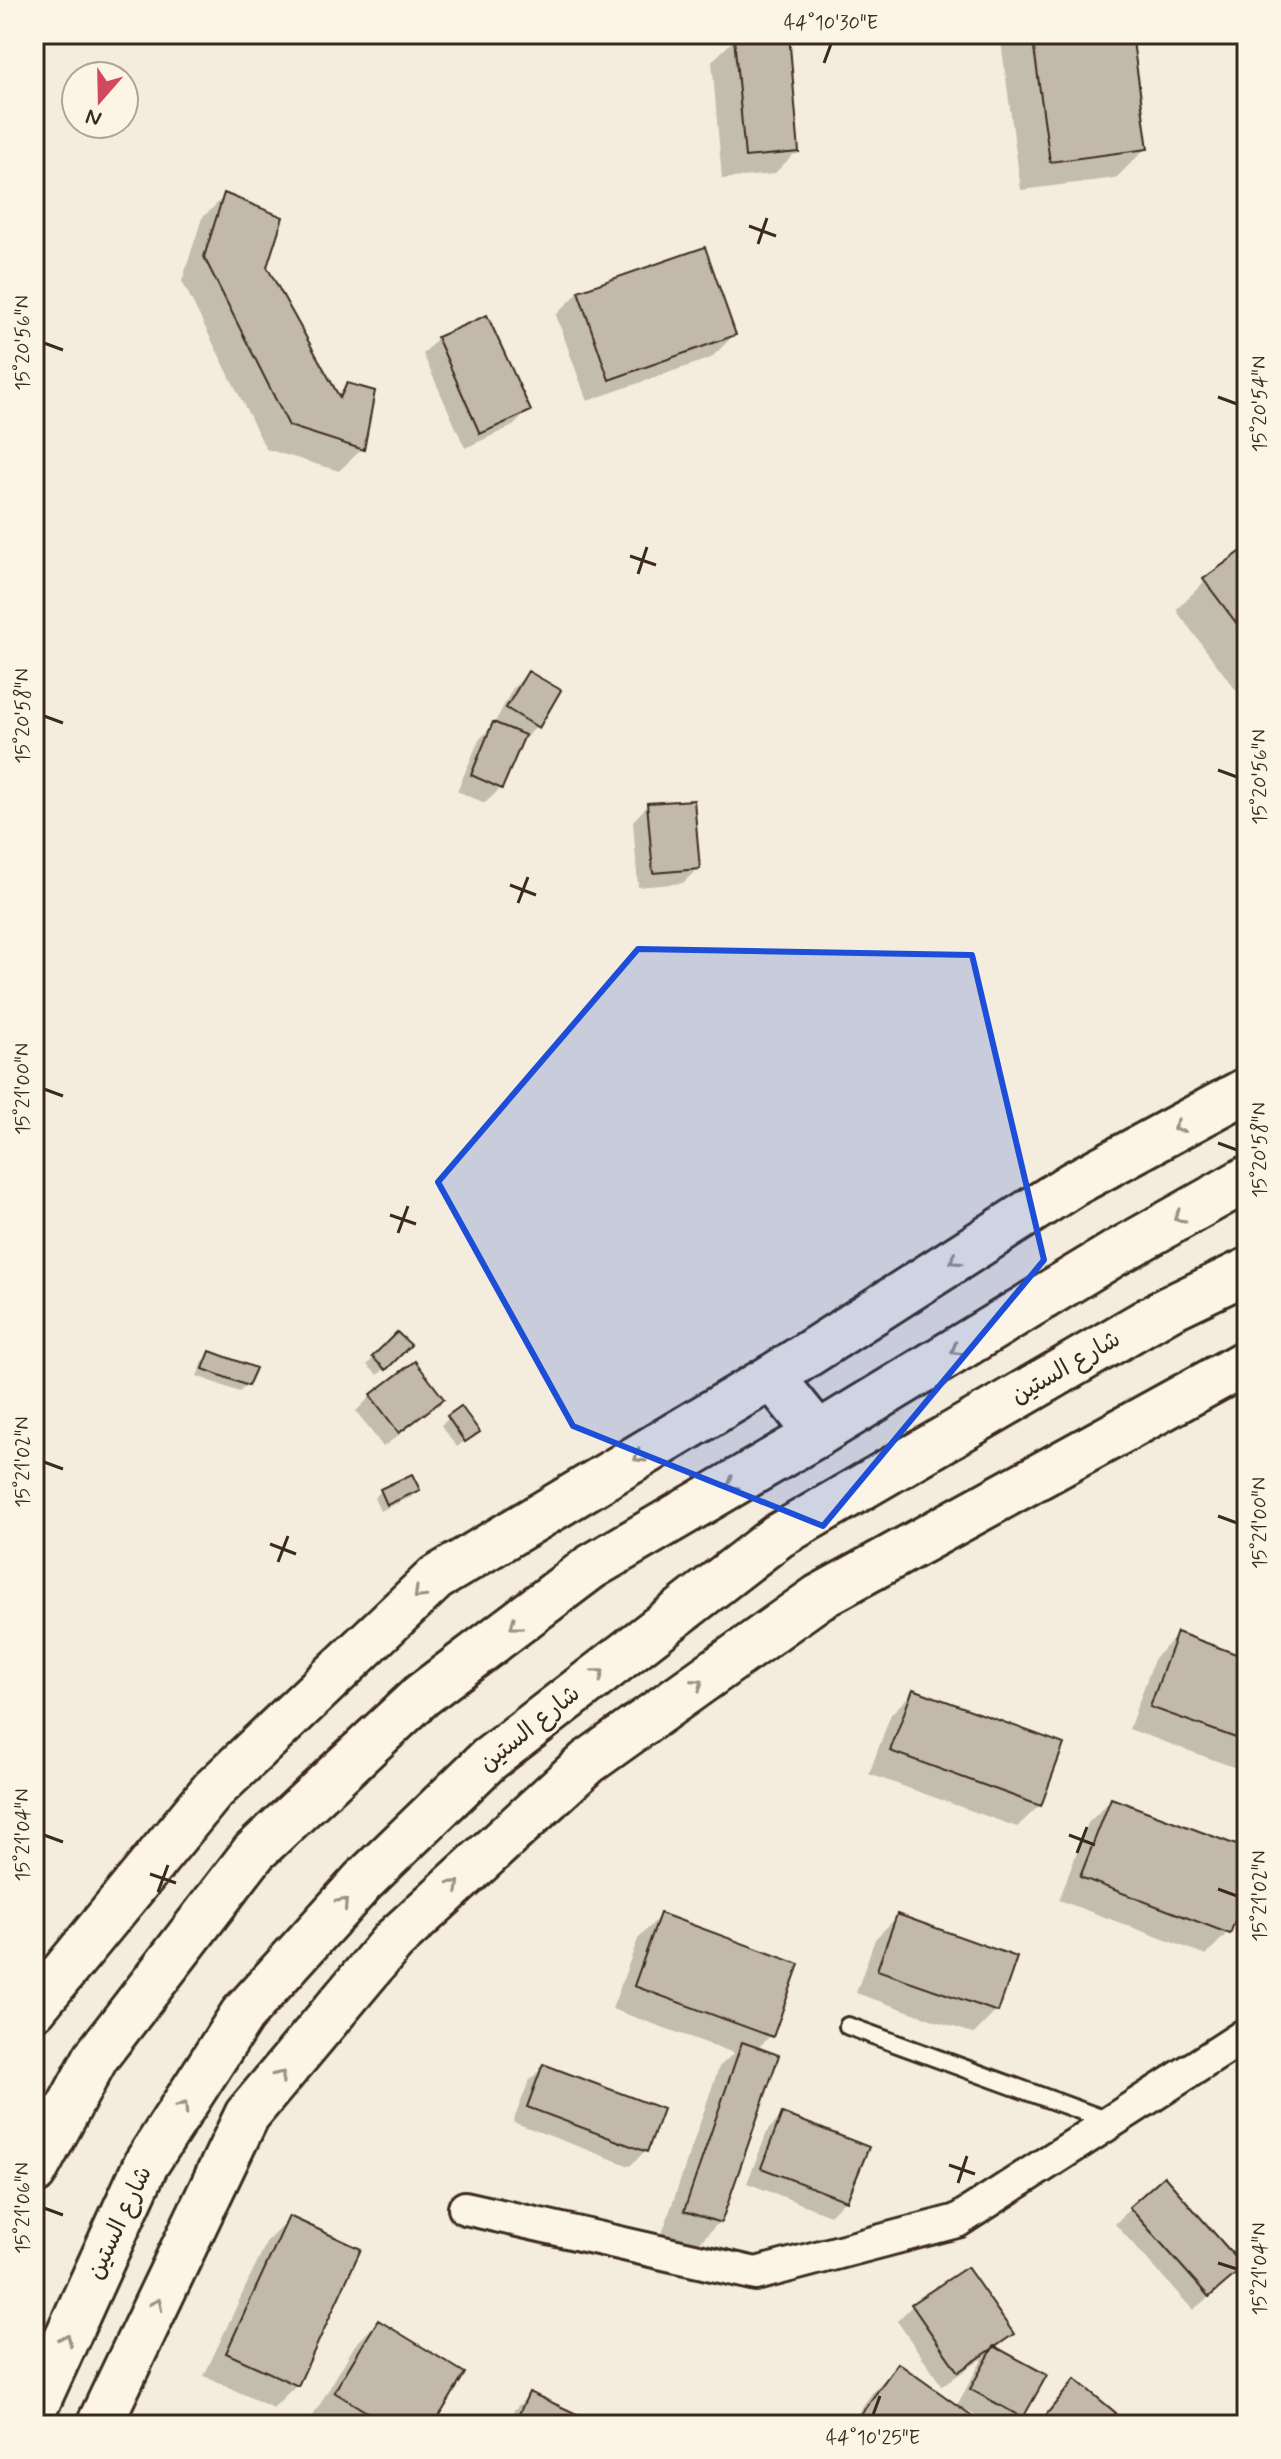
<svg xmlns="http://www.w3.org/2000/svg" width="1281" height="2459" font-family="Mynerve,'Playpen Sans Arabic',sans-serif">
  <rect width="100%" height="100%" fill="#f4eddd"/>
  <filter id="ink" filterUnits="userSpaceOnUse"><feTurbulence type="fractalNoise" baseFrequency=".0125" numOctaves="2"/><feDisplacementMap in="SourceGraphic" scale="16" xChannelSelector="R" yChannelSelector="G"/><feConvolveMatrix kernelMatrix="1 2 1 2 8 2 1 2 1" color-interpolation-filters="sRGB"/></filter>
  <g filter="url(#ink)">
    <path fill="#0003" d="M1000,34H1130L1145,149L1116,178L1021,190Z
      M735,39L797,151L774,174L722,179L712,61Z
      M225,196L336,396L348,385L362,449L339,471L266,449L182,281L202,218Z
      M579,292L734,335L711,358L587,401L556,315Z
      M438,338L528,411L513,426L465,448L423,354Z
      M1247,550V705L1176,610L1205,581Z
      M528,673L537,726L522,742L501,788L485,803L457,791L479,740L494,724L513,688Z
      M648,805L698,868L683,883L638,887L633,821Z
      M397,1334L408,1345L378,1375L367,1365Z
      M211,1353L247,1385L239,1392L197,1376L204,1360Z
      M414,1364L441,1399L426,1414L383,1447L356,1411L371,1396Z
      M449,1418L477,1431L457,1447L441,1425Z
      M418,1490L411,1497L380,1511L374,1498L381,1491Z
      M1178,1635L1247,1660V1772L1129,1729L1155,1657Z
      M914,1691L1040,1805L1017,1827L869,1774L891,1714Z
      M1111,1800L1247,1851V1882L1228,1932L1206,1955L1059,1900L1088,1823Z
      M660,1916L771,2035L757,2049L719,2222L697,2245L662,2234L719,2067L734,2053L612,2009L638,1939Z
      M897,1917L996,2011L974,2034L856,1993L875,1939Z
      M544,2066L645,2151L630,2166L513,2122L529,2081Z
      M783,2115L845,2200L830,2215L747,2183L768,2130Z
      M1130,2209L1227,2282L1193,2310L1115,2224Z
      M290,2218L296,2385L273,2408L204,2376L267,2241Z
      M912,2306L1011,2334L996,2349L1044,2376L1021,2417L1013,2425H993L963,2408L961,2411L972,2425H849L875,2389L898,2366L956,2407L983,2358L942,2386L897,2321Z
      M378,2322L431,2425H328L313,2416L355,2345Z
      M529,2395L586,2425H507L514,2410Z"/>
    <path fill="#c3b9aa" stroke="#3b2a1e" stroke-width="2" d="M766,34H789L799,152L745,157L734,37Z
      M1032,34H1132L1148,149L1050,162Z
      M224,193L283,217L267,267L340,398L347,383L375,391L364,450L289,426L204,257Z
      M705,247L736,335L609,380L578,291Z
      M487,315L531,411L480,434L437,337Z
      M1247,547V637L1203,579Z
      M528,671L561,690L539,728L506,708Z
      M493,722L525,735L502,789L471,775Z
      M694,800L700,869L653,873L647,803Z
      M397,1332L411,1345L386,1370L372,1357Z
      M210,1351L256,1368L248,1386L203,1369Z
      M415,1361L444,1399L399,1433L370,1395Z
      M461,1406L480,1432L465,1442L447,1416Z
      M412,1474L420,1490L387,1505L380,1489Z
      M1177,1632L1247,1658V1742L1150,1707Z
      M913,1689L1064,1744L1041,1806L890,1751Z
      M1111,1798L1247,1849V1888L1230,1934L1080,1877Z
      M660,1913L799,1964L773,2037L634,1986Z
      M897,1914L1017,1957L998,2012L877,1970Z
      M742,2042L779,2055L721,2223L684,2211Z
      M543,2064L663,2109L647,2152L527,2107Z
      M782,2113L869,2147L847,2201L761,2168Z
      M1164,2176L1244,2267L1209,2297L1129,2207Z
      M289,2216L361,2249L298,2386L226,2353Z
      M967,2267L1014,2334L958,2372L911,2304Z
      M378,2320L465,2373L434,2425H388L334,2392Z
      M994,2346L1047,2375L1023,2418L970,2389Z
      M898,2363L978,2420L975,2425H853Z
      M1075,2379L1116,2413L1106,2425H1038Z
      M529,2392L590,2420L588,2425H514Z"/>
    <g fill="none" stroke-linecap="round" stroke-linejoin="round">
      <defs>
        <path id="service" d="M848,2026L1109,2121"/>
        <path id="minor" d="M465,2208L756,2274L957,2221L1247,2034"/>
        <path id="primary" d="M34,2008L213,1790L436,1578L772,1377L1073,1184L1247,1090
          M99,2425L247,2115L393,1941L588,1762L819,1597L1247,1362"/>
        <path id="trunk" d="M772,1377L818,1434
          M34,2172L96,2057L254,1852L422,1695L591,1567L818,1434L1114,1254L1247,1179
          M34,2410L146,2164L242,2015L363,1881L488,1760L778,1536L1168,1309L1247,1271"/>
      </defs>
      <use href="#service" stroke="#3b2a1e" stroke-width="22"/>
      <use href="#minor" stroke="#3b2a1e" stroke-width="38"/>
      <use href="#primary" stroke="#3b2a1e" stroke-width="50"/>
      <use href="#trunk" stroke="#3b2a1e" stroke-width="50"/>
      <use href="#service" stroke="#fcf5e5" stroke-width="16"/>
      <use href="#minor" stroke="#fcf5e5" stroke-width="32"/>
      <use href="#primary" stroke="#fcf5e5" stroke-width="44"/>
      <use href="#trunk" stroke="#fcf5e5" stroke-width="44"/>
    </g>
    <defs><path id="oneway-chevron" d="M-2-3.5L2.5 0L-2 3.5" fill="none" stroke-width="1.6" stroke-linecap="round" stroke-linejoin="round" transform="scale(2)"/></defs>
    <g stroke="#9c9082">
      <use href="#oneway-chevron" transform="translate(1178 1127) rotate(152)"/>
      <use href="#oneway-chevron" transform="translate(1179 1217) rotate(151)"/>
      <use href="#oneway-chevron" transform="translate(955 1260) rotate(147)"/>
      <use href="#oneway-chevron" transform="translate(956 1350) rotate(149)"/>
      <use href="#oneway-chevron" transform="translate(639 1457) rotate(149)"/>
      <use href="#oneway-chevron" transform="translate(732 1484) rotate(150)"/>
      <use href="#oneway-chevron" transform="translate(419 1594) rotate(136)"/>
      <use href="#oneway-chevron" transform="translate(515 1625) rotate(143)"/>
      <use href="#oneway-chevron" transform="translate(599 1674) rotate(-38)"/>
      <use href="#oneway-chevron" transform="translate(698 1684) rotate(-36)"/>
      <use href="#oneway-chevron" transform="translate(455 1885) rotate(-43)"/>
      <use href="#oneway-chevron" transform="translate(343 1903) rotate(-48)"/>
      <use href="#oneway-chevron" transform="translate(280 2076) rotate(-50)"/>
      <use href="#oneway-chevron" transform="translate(183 2107) rotate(-57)"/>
      <use href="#oneway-chevron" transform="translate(157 2304) rotate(-65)"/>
      <use href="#oneway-chevron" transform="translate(66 2339) rotate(-65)"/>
    </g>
  </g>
  <path fill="#1d4ed8" fill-opacity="0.2" stroke="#1d4ed8" stroke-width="6" stroke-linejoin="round" d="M638,949L972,955L1044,1260L823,1526L573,1426L438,1182Z"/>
  <path fill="none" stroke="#3b2a1e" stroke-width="3" d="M824,63L831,44M749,226L776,236M758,244L767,218M44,343L63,350M1218,397L1237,404M630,556L656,565M638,574L647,547M44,716L63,723M1218,770L1237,777M510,885L536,895M518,903L528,877M44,1089L63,1096M1218,1143L1237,1150M390,1215L416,1224M398,1233L408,1206M44,1462L63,1469M1218,1516L1237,1523M270,1544L296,1554M278,1562L288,1536M44,1835L63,1842M1069,1835L1095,1845M1077,1853L1087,1827M150,1874L176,1883M1218,1889L1237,1896M158,1892L168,1865M949,2165L975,2174M958,2183L967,2156M44,2208L63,2215M1218,2263L1237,2269M873,2415L880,2396"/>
  <g text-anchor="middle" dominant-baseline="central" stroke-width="6" stroke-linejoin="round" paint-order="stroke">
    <g font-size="24" fill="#3b2a1e" stroke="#fcf5e5">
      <text transform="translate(1066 1368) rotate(-30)">شارع الستين</text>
      <text transform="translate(530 1729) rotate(-39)">شارع الستين</text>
      <text transform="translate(120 2223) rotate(-65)">شارع الستين</text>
    </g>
  </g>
  <rect width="1281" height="2459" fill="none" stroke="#fcf5e5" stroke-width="88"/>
  <g transform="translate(100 100) rotate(200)"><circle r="38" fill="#fcf5e5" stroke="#afa495" stroke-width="2"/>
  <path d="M0-6L14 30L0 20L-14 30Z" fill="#d1495b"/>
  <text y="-12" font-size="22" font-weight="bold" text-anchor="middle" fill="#3b2a1e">N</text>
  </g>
  <rect x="44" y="44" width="1193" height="2371" fill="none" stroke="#3b2a1e" stroke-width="3"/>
  <g font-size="20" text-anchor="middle" fill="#3b2a1e">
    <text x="831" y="29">44°10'30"E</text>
    <text transform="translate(22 343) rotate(-90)" y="7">15°20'56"N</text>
    <text transform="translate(1259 404) rotate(-90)" y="7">15°20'54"N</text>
    <text transform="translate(22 716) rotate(-90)" y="7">15°20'58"N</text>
    <text transform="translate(1259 777) rotate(-90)" y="7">15°20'56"N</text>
    <text transform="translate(22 1089) rotate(-90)" y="7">15°21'00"N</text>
    <text transform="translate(1259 1150) rotate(-90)" y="7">15°20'58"N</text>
    <text transform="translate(22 1462) rotate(-90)" y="7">15°21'02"N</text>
    <text transform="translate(1259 1523) rotate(-90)" y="7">15°21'00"N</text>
    <text transform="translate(22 1835) rotate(-90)" y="7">15°21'04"N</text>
    <text transform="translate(1259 1896) rotate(-90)" y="7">15°21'02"N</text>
    <text transform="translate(22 2208) rotate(-90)" y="7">15°21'06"N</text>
    <text transform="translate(1259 2269) rotate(-90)" y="7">15°21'04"N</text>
    <text x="873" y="2444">44°10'25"E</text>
  </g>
</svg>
